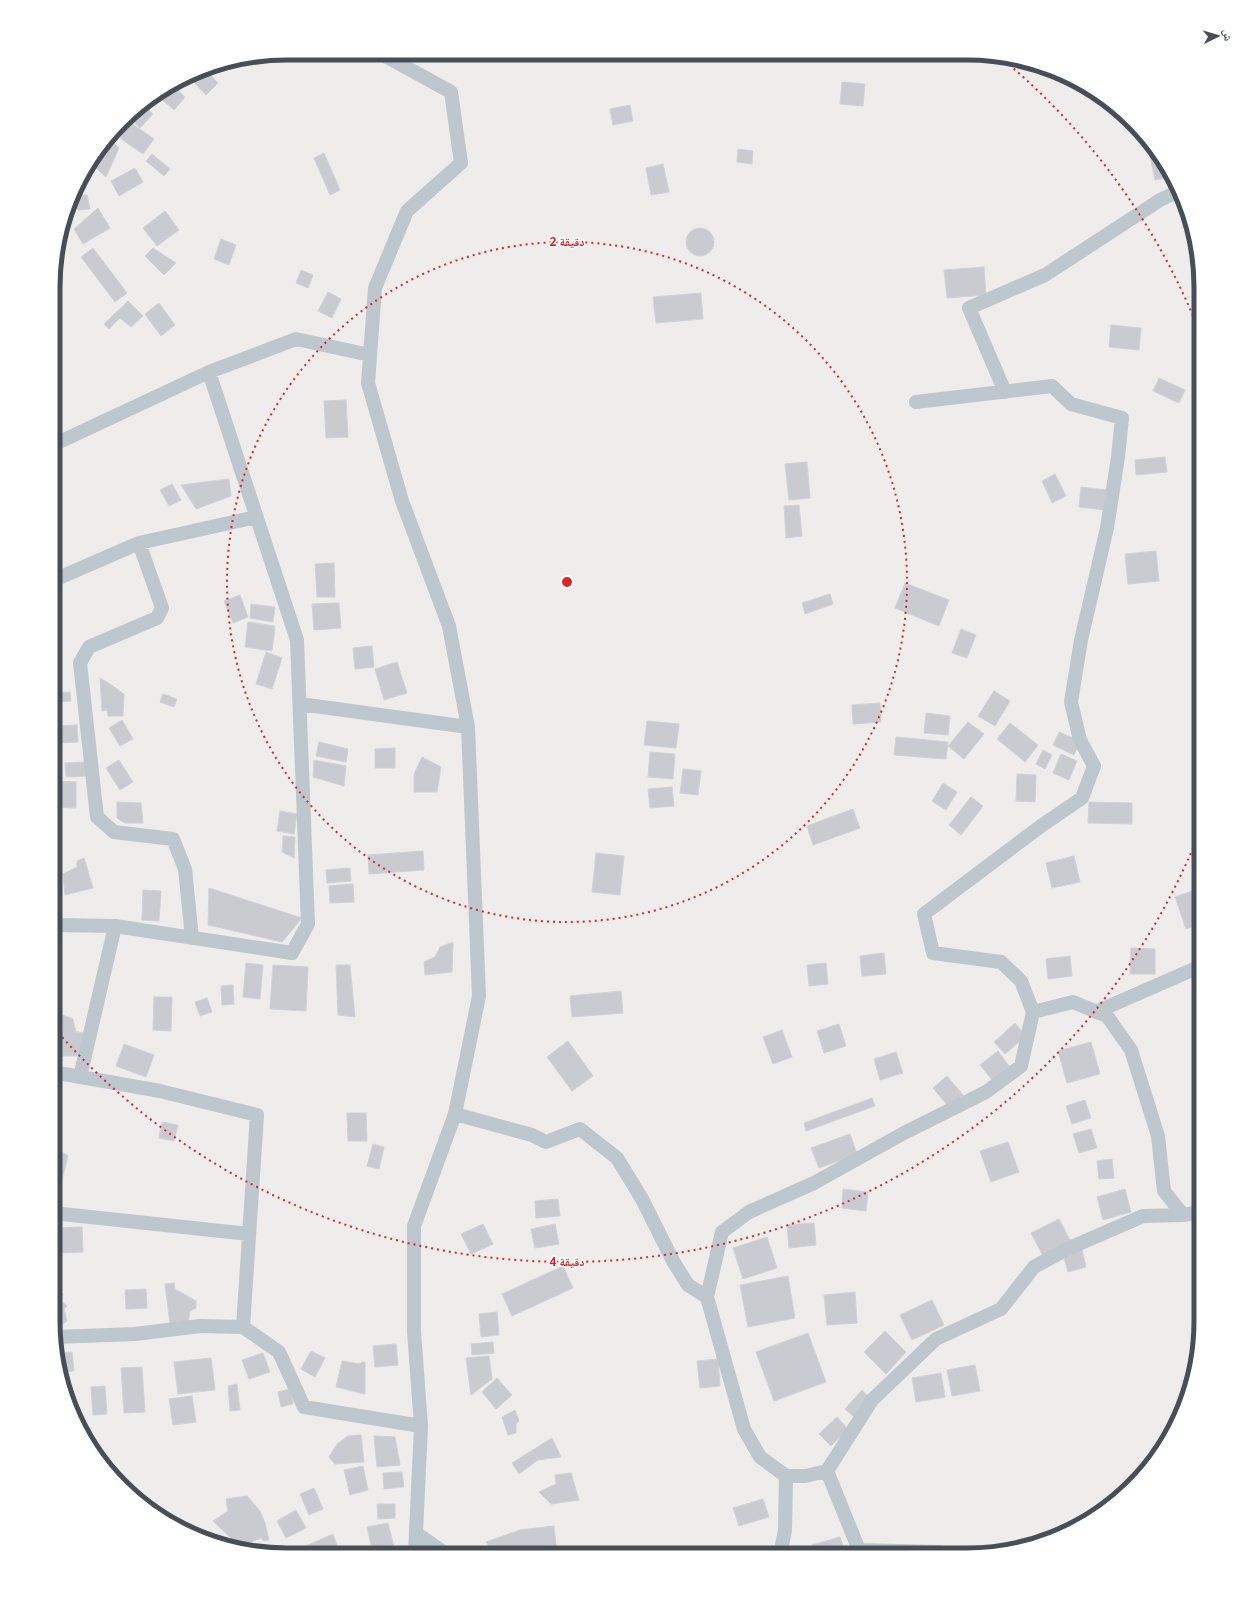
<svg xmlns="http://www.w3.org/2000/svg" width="1254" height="1608" font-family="'Noto Sans','Noto Naskh Arabic',sans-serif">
  <rect width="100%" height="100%" fill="#efecec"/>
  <path fill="#cacbd1" stroke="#d0d2d8" d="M205,69L218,83L206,95L191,79Z
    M842,82L865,84L863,106L840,104Z
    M174,87L185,97L174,110L158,96Z
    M144,105L153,114L140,128L128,117L133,111Z
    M630,105L633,121L613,125L610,109Z
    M131,123L154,139L143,154L120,138Z
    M110,139L119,148L106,177L90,163Z
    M738,149L753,151L752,164L737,162Z
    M324,153L340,190L330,195L314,158Z
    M152,154L170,169L164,176L146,161Z
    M1159,154L1170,170L1173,177L1155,180L1150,156Z
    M663,164L669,192L651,195L646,168Z
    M135,168L143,182L119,196L111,181Z
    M76,193L80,195H87L90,209L78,210L73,204Z
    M98,208L110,228L83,244L74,229Z
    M165,211L179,230L157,246L143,228Z
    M686 242a14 14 0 1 1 28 0a14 14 0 1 1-28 0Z
    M221,239L236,245L229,265L214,259Z
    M93,248L127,293L115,302L81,257Z
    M153,248L176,263L164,275L145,256Z
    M984,267L986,295L947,298L944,270Z
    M301,270L313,275L308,288L296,283Z
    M328,292L341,299L332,318L318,311Z
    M701,293L703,319L656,323L653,297Z
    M128,301L143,316L131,327L120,318L109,329L104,324Z
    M159,303L175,325L161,336L145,314Z
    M1111,325L1141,328L1139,350L1109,347Z
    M1159,378L1185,390L1179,403L1153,391Z
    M346,400L348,437L326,438L324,401Z
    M1165,457L1167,472L1136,475L1135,460Z
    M807,462L810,498L789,500L785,464Z
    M1055,474L1066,496L1052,503L1042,481Z
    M229,479L231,496L196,509L181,485Z
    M172,484L181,500L169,506L160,490Z
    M1081,487L1107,490L1105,510L1079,507Z
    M799,505L802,536L786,538L784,506Z
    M1156,551L1159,581L1128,584L1125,554Z
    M334,563L335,597H317L315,564Z
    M905,583L949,600L939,626L895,608Z
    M830,594L833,604L805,614L802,603Z
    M240,595L248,617L233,623L224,601Z
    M339,603L341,628L314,630L312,604Z
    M251,604L275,607L273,622L250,618Z
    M248,622L275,626L272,651L245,647Z
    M961,629L976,635L967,658L952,653Z
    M372,646L374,667L355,669L353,648Z
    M266,652L282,658L272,689L256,684Z
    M397,662L407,693L384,700L375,669Z
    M100,678L110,684L124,694L123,716H108L107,710L102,711Z
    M994,691L1010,701L995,726L978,716Z
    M70,692L71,701L54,702V693Z
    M163,694L177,699L174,707L160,702Z
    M880,703L881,722L853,724L852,705Z
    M926,713L950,716L948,735L924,733Z
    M122,720L133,739L120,746L109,728Z
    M647,721L679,724L676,748L644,745Z
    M968,722L984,734L964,759L948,746Z
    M1010,723L1038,745L1025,762L997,739Z
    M77,725L78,742L57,743L56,726Z
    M1059,732L1080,741L1074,755L1053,745Z
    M896,737L948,742L946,759L894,755Z
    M319,742L348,749L346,762L316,756Z
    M395,748V768H375V749Z
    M1043,750L1052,755L1045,769L1036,764Z
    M650,752L675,754L673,779L648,777Z
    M1061,754L1077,761L1069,780L1053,773Z
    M422,757L441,767L437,792H414V774Z
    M119,760L133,782L120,790L106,768Z
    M314,760L346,766L344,786L313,777Z
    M86,762L87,776L66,777L65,763Z
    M683,769L701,771L698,795L680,793Z
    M1017,774L1036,775L1035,802L1016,801Z
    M54,781L76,782V808L54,807Z
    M943,783L957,792L946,810L932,801Z
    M672,787L674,806L650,808L648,789Z
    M971,797L983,806L961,835L949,825Z
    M117,802L141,803L143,823H125L117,818Z
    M1089,802L1132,803V824L1088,823Z
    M853,809L860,828L813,845L807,826Z
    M280,811L297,814L294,834L277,831Z
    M283,836L295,837L294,858L282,852Z
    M423,851L424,870L369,874L368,855Z
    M596,853L624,856L620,895L592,892Z
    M1074,856L1080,882L1052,888L1046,863Z
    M84,858L93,888L65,895L63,874L77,867V861Z
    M350,868L351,881L327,883L326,870Z
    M353,884L354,902L330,903L329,886Z
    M209,888L302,918L282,942L208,925Z
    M143,890L161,891L159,921L142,920Z
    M1192,891L1201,917V924L1186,929L1175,897Z
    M453,942L452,972L425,975L424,962L435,957L440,947Z
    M1131,948L1155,949V974H1130Z
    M884,953L886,974L862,976L860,956Z
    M1070,956L1072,976L1048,979L1046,959Z
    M246,963L263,965L260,999L243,997Z
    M826,963L828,984L809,986L807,965Z
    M273,965L308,967L306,1011L270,1009Z
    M336,965H350L355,1017L338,1015Z
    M233,985L234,1004L222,1005L221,986Z
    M621,991L623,1013L572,1017L570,996Z
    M154,997H172L171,1031L153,1030Z
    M207,998L212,1012L200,1016L195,1002Z
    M60,1014L73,1019L76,1032L86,1033L82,1056H57Z
    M1015,1023L1026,1036L1005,1054L994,1042Z
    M839,1024L846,1046L824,1053L817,1031Z
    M782,1030L792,1057L773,1064L763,1037Z
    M568,1041L593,1076L572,1091L547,1057Z
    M1091,1042L1100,1074L1067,1083L1058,1051Z
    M124,1044L154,1055L146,1077L116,1066Z
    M998,1051L1009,1066L992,1080L980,1065Z
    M896,1052L903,1073L880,1080L874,1059Z
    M947,1076L963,1095L949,1107L933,1088Z
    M872,1098L875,1106L806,1131L804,1123Z
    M1085,1100L1091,1118L1072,1124L1066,1106Z
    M347,1113H366L367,1141H348Z
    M162,1122L178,1125L174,1141L159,1138Z
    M1091,1129L1097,1148L1079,1153L1073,1134Z
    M850,1134L857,1154L819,1168L811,1148Z
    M1008,1142L1019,1172L991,1182L980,1151Z
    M373,1144L384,1147L379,1169L367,1166Z
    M53,1146L68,1156L60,1187H53Z
    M1112,1159L1114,1178L1099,1179L1097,1161Z
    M843,1189L868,1192L866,1211L842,1208Z
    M1125,1189L1131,1212L1103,1220L1097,1197Z
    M558,1199L560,1216L536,1218L535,1201Z
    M1059,1219L1071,1242L1043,1256L1031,1233Z
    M814,1223L816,1245L789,1248L787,1225Z
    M483,1224L493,1244L471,1254L461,1234Z
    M555,1224L559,1244L535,1248L531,1229Z
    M82,1227L83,1252L57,1253V1228Z
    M767,1237L777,1268L743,1279L733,1248Z
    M1082,1250L1086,1267L1068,1272L1063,1255Z
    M563,1266L573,1288L512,1316L502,1294Z
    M788,1276L795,1318L748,1327L740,1285Z
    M174,1283L175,1289L196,1301V1308L190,1311L188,1324H170L165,1284Z
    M55,1286L63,1294L61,1301L67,1306L64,1309L67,1321L54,1331L53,1288Z
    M146,1289L147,1308L126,1309L125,1290Z
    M855,1292L857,1323L827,1325L824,1295Z
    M932,1300L944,1325L912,1340L900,1315Z
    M497,1312L499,1335L481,1337L479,1314Z
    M885,1331L906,1352L886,1374L864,1352Z
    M808,1333L826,1382L774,1401L756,1352Z
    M493,1342L494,1353L472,1355L471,1344Z
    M396,1344L398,1365L375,1367L373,1346Z
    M311,1351L325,1358L315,1377L301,1369Z
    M72,1352L74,1371L60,1373L57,1353Z
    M263,1353L270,1372L249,1379L242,1360Z
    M489,1356L492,1379L471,1395L466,1358Z
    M211,1358L215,1390L178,1394L174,1362Z
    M718,1359L720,1386L700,1388L697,1361Z
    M342,1361L360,1364L362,1362H365V1394L336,1387Z
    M975,1365L980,1391L952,1396L947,1370Z
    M142,1367L145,1412L124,1413L121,1368Z
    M941,1373L945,1397L916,1402L912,1378Z
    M497,1378L512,1395L496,1409L482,1392Z
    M237,1384L240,1410L230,1411L228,1386Z
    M105,1386L107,1414L93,1415L91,1387Z
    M290,1389L293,1404L281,1407L278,1392Z
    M862,1390L873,1401L856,1419L845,1409Z
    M192,1396L196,1422L173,1425L169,1399Z
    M515,1410L519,1421L516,1424V1433L508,1435L502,1417Z
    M837,1417L848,1429L831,1446L819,1434Z
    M361,1435L364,1462L335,1464L329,1457L337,1444L348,1436Z
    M374,1436L395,1437L400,1465L377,1467Z
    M552,1438L561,1457L538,1460L519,1474L512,1463Z
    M363,1466L368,1490L350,1495L344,1470Z
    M402,1472L404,1487L384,1489L383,1473Z
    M571,1473L579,1500L551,1504L539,1492L556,1484L555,1475Z
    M314,1488L323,1509L309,1515L300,1494Z
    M247,1496L260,1511L265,1523L269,1540L264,1541L261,1538L240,1547L213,1521L228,1511L226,1499Z
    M763,1499L769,1517L739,1526L733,1508Z
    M377,1504H395V1518L378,1519Z
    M296,1510L306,1528L286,1538L277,1521Z
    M388,1523L395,1551L373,1554L367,1527Z
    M554,1526L557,1554H528L527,1550H517L510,1554H495L486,1542L520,1530Z
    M333,1534L340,1554H308L306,1546Z
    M840,1537L846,1555H815L812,1545Z
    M255,1545L257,1552L245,1549Z
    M721,1547L722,1554H697L696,1549Z"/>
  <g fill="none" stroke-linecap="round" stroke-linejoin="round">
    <path stroke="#bec6ce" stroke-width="14" d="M380,53L451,92L461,163L407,211L375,288L368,383L402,501L449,626L468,727L479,996L455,1114L414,1226V1331L421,1426L415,1554
      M1005,392L969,308L1045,275L1160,200L1179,191
      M916,402L1052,386L1071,404L1122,418L1118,457L1107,528L1081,640L1071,702L1080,740L1094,766L1082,798L1041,826L924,914L933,953L1001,962L1021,981L1033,1012
      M55,444L209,372
      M139,543L162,608L157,618L89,647L80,663L97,817L114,832L173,839L185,869L192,938
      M54,580L139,543L256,517
      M300,704L468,727
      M54,925L115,926
      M1096,1012L1201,966
      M53,1072L160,1091L257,1115L243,1327
      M80,1077L115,926L292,953L308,924L297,640L209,372L296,339L370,355
      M455,1114L532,1135L546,1142L580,1129L617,1158L642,1199L673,1261L688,1285L707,1297L744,1429L760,1457L786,1476H805L827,1471L859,1550L940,1552L945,1555
      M53,1213L249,1234
      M707,1297L722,1232L749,1212L814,1183L904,1133L986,1092L1021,1066L1033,1012L1073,1002L1107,1016L1131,1050L1158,1136L1164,1191L1183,1215L1201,1212
      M55,1337L135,1334L200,1326L243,1327L279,1352L304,1407L421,1426
      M827,1471L872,1400L936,1339L1001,1309L1034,1267L1067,1249L1143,1216L1183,1215
      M416,1533L446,1554
      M780,1555L785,1530L786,1476"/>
  </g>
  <g fill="none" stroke="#d62828" stroke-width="2" stroke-dasharray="2 4">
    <circle cx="567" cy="582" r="340"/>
    <path d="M1200 831A680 680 0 0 1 54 1028M1000 57A680 680 0 0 1 1200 333"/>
  </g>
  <path d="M0 0H1254V1608H0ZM287 60H967A227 227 0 0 1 1194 287V1321A227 227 0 0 1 967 1548H287A227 227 0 0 1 60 1321V287A227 227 0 0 1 287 60Z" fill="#fff" fill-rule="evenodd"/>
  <path fill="none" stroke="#464f58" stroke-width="5" d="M287 60H967A227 227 0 0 1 1194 287V1321A227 227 0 0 1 967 1548H287A227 227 0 0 1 60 1321V287A227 227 0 0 1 287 60Z"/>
  <circle cx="567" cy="582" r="6" fill="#d62828" stroke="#fff" stroke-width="2"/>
  <g font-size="12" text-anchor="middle" font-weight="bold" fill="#d62828" stroke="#fff" stroke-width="3" stroke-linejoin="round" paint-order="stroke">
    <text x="567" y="246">2 دقيقة</text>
    <text x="567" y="1266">4 دقيقة</text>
  </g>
  <g transform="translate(1218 36) rotate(85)" stroke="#ffffff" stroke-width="3" paint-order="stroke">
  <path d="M0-3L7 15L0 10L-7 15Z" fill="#464f58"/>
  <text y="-6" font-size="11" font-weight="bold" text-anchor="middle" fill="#464f58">ش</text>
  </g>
</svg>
